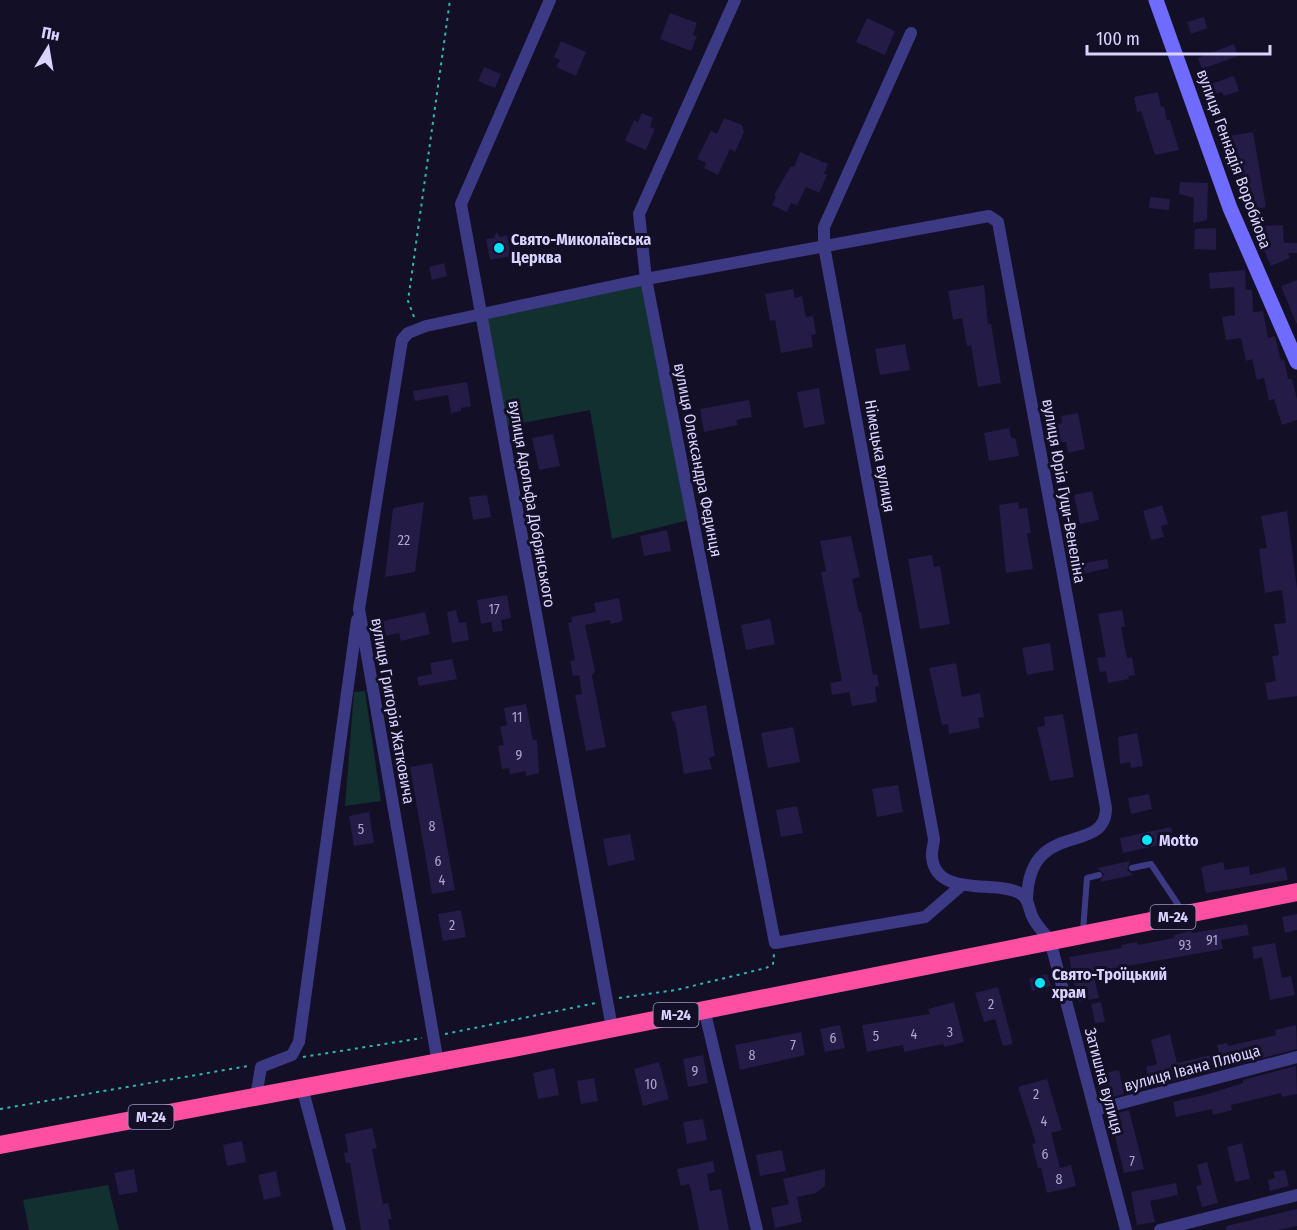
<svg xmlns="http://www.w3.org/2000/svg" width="1297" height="1230" font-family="'Fira Sans Condensed',sans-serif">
  <rect width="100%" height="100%" fill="#130f26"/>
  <path fill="#12302f" d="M646,279L693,519L612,539L590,410L501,427L480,315Z
    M365,691L381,801L345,806L354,692Z
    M108,1185L119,1230H29L23,1200Z"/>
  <path fill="#241b47" d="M670,13L697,23L693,35L697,36L691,51L660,39Z
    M1204,17L1207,28L1191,34L1187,22Z
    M867,18L895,31L885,55L856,42Z
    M561,41L586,52L576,76L556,67L560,60L554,57Z
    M1234,44L1238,56L1202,69L1198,58Z
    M484,67L501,74L495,88L478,81Z
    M1234,76L1239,91L1224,96L1222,92L1214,94L1211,84Z
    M1158,92L1161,107L1164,106L1167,120H1170L1179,150L1155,155L1141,111L1137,112L1134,97Z
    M642,113L653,118L650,127L655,129L646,150L625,141L634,120L638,122Z
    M724,118L742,125L744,132L735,152L730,149L718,175L704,168L706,163L697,159L711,131L717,134Z
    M1253,132L1266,207L1248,211L1241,178L1236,179L1229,147L1225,148L1224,137Z
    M800,152L828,164L824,174L827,175L819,193L806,187L797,205L791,203L787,212L772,205L776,196L774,195L791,166L794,167Z
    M1180,182L1208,183L1207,220L1193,223L1194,198L1179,194Z
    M1150,197L1170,199L1169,210L1149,208Z
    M1283,225L1284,243H1297V253H1288L1290,258L1271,266L1259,239V226Z
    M1216,228V250L1194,249L1195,229Z
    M496,232L500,237L507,235L511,256L490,260L486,239L494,238Z
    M444,263L447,276L432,280L429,267Z
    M1245,270L1246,290H1252L1253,312L1263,311L1268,338L1275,336L1281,361L1284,360L1288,379H1292L1297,399V420L1282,425L1274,399L1269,401L1264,378L1257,380L1252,359L1246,361L1241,338L1226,340L1222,317L1235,315L1234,287L1210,289L1209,273Z
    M1297,280V323H1296L1281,286Z
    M984,285L988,324H991L1001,383L978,387L971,345L967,346L962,318L953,320L948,291Z
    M793,289L795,298L802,296L806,317L813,316L816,334L811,335L813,347L781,353L775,320L770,321L765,294Z
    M905,344L910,370L880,375L875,349Z
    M467,382L471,406L461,408V411L451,413L448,395L415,401L413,391Z
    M819,388L825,424L804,428L797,392Z
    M749,400L752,417L736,420L738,425L704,432L700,409Z
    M1078,413L1085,449L1068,453L1066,442H1061L1057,424L1062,423L1061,416Z
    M1009,428L1011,438H1015L1019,456L989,461L984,433Z
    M553,434L560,466L539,470L532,438Z
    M1092,491L1099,520L1080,524L1074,495Z
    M487,495L491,517L473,520L469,497Z
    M424,502L415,572L385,577L393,508Z
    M1018,502L1019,509L1027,508L1031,533H1027L1033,569L1006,573L999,505Z
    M1162,505L1168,524L1161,526L1164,537L1151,540L1143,511Z
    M1287,511L1297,589V696L1268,700L1265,683L1276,681L1272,656L1279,655L1274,624L1286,623L1282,590L1265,593L1259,549L1267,548L1261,516Z
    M667,530L671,551L644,556L640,536Z
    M851,536L860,577L852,579L859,612H861L873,675L877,674L879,686L875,687L877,702L852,706L849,692L832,695L830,683L842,681L821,572L826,571L820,541Z
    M932,555L934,567L940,566L950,624L920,629L908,559Z
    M1107,559L1109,568L1082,574L1080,564Z
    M507,595L511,618L501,620L503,631L493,632L491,622L481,624L477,600Z
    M619,598L623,621L611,624L610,620L585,625L595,671L592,676L606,747L586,751L575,695L582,694L579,675L573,676L570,661L575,660L568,623L572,622L571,617L596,612L594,603Z
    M456,610L459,623L466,622L469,640L452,643L447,612Z
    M1122,610L1125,627H1121L1127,658L1132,657L1135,675L1128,676L1129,679L1108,683L1106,671L1100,672L1097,658L1106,657L1098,614Z
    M425,612L430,634L401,641L399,633L386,636L383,621Z
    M770,619L775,644L746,650L741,625Z
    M1050,643L1054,670L1027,675L1022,648Z
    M452,659L457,679L419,686L417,677L432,674L430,663Z
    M956,663L962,697L980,693L984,717L978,718L980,728L949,734L948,724L942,725L929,668Z
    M526,704L533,740H537L539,773L526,776V771L510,774L509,768L502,769L498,746L504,745L500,727L507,725L504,708Z
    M706,705L715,756L709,758L712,769L684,774L675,721L673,722L671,712Z
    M1063,714L1074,777L1050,781L1037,727L1045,726L1044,717Z
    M793,727L800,762L768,768L761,733Z
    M1137,733L1143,766L1131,768L1130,762L1120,764L1118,737Z
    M432,763L455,890L432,894L410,767Z
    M898,785L903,812L877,817L872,789Z
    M1149,794L1152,809L1131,814L1128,798Z
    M797,806L803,833L781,837L776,810Z
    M369,812L374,843L354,846L349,816Z
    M1171,827L1174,842L1123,853L1120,838Z
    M630,834L635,860L608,866L603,839Z
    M1130,861L1127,870L1133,875L1100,882L1104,874L1097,868Z
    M1223,862L1225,870L1249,866L1250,875L1285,867L1288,880L1206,893L1201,867Z
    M461,910L466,937L443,941L438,914Z
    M1297,914V930L1285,933L1282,917Z
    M1247,924L1249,935L1221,940L1223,949L1093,972L1099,998L1078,1002L1069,957L1122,948L1121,945L1137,942L1138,945L1174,938V935L1191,931L1192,933Z
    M1275,943L1282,978L1291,976L1295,995L1270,1000L1262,957L1254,959L1252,947Z
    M1047,974L1051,986L1032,991L1029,979Z
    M998,987L1013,1044L1003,1046L995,1019L984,1022L975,993Z
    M954,1002L964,1042L944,1047L943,1044L904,1052L903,1045L867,1052L862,1025L930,1014L928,1009Z
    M1101,1002L1105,1022L1095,1023L1091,1004Z
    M840,1025L845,1048L825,1052L820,1029Z
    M1296,1025L1297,1049L1151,1087L1146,1067L1157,1064L1151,1040L1170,1034L1177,1063L1219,1053L1217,1045L1227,1043L1228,1046L1276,1035L1275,1030Z
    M801,1032L805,1055L740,1070L735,1045Z
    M703,1055L708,1083L688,1087L683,1059Z
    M659,1062L669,1099L643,1106L634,1069Z
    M1296,1066L1297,1094L1282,1097L1281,1093L1231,1105L1232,1110L1213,1115L1212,1109L1176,1117L1173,1102L1208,1094L1243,1083V1080Z
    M554,1068L559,1095L538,1099L533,1073Z
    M1119,1070L1124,1094L1104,1099L1099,1074Z
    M594,1078L598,1101L581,1104L577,1081Z
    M1047,1079L1062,1130L1051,1133L1060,1168L1071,1165L1076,1186L1047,1193L1041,1168H1038L1032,1144L1036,1143L1018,1087Z
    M1129,1110L1144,1169L1124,1173L1110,1115Z
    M703,1119L707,1140L687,1144L683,1122Z
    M372,1128L377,1148L372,1149L383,1204L388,1203L392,1219H388L390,1230H361L350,1163H346L344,1153L348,1152L345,1134Z
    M242,1141L246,1162L227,1166L223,1145Z
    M1242,1143L1250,1179L1235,1182L1227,1147Z
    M782,1150L786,1171L760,1176L756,1155Z
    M713,1161L715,1172L707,1174L710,1191L721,1189L729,1230H699L691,1190L689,1184L681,1186L677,1169Z
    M1207,1162L1218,1203L1202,1207L1196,1186L1202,1185L1197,1165Z
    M134,1169L138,1192L119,1195L114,1173Z
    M825,1169V1186L816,1193L797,1197L802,1222L775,1228L771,1208L789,1204L783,1179Z
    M1285,1170L1289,1186L1270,1191L1268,1180L1275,1178L1273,1172Z
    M276,1171L281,1196L264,1200L258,1175Z
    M1176,1183L1178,1195L1150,1201L1155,1222L1137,1225L1131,1192Z
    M1297,1209V1226L1278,1230H1226V1226Z"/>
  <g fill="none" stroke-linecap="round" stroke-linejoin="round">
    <path stroke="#2fb8b0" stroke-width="2" stroke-dasharray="3 4.5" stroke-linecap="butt" d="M414,317L408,301L450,0
      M619,998L676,990L766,968L773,964L774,954
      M445,1034L596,1003
      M303,1057L422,1038
      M0,1109L248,1066"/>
    <path stroke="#3d3a85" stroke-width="6" d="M1132,868L1151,864L1183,912
      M1083,931L1087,878L1099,875"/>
    <path stroke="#3d3a85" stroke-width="12" d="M550,0L461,204L612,1028
      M735,0L639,214L646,279L775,943L925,917L962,885
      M911,33L824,227V246L934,839C934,845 931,851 932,857C936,899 999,879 1021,894C1030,900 1028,909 1033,918C1037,926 1044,933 1050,940L1126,1230
      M704,1009L757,1230
      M438,1063L359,609L402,340L408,333L426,326L646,279L989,216L998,222L1106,808C1106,857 1029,817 1027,899
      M302,1087L340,1230
      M256,1097L261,1067L292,1055L299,1042L357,620
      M1095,1110L1297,1057
      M1160,1230L1297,1195"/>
    <path stroke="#6f6bff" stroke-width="15" d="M1156,0L1230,208L1297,362"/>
    <path stroke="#ff4fa3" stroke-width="18" d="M0,1145L524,1046L1297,892"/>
  </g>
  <g fill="#00e5ff" stroke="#130f26" stroke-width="2">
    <circle cx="499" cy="248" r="6"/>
    <circle cx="1147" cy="840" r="6"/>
    <circle cx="1040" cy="983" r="6"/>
  </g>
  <g text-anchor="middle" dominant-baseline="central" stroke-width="6" stroke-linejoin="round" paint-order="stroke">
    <g font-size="14" fill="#aca6d1">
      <text x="404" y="540">22</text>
      <text x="494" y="609">17</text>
      <text x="517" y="717">11</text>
      <text x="519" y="755">9</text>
      <text x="432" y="826">8</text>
      <text x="361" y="829">5</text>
      <text x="438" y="861">6</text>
      <text x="442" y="880">4</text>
      <text x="452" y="925">2</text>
      <text x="1212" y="940">91</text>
      <text x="1185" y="945">93</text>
      <text x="991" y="1004">2</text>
      <text x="950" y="1032">3</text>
      <text x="914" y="1034">4</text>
      <text x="876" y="1036">5</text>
      <text x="833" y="1038">6</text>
      <text x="793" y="1045">7</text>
      <text x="752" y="1055">8</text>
      <text x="695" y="1071">9</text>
      <text x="651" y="1084">10</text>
      <text x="1036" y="1094">2</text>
      <text x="1044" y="1121">4</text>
      <text x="1045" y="1154">6</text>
      <text x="1132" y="1161">7</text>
      <text x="1059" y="1179">8</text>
    </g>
    <g fill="#130f26" stroke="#9e99be" stroke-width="1.5">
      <rect x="1150.5" y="905" width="45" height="24" rx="4.5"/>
      <rect x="653.5" y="1003" width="45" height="24" rx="4.5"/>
      <rect x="128.5" y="1105" width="45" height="24" rx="4.5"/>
    </g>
    <g font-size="15" font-weight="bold" fill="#d9d4ff">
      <text x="1173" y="917">М-24</text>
      <text x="676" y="1015">М-24</text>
      <text x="151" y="1117">М-24</text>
    </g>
    <g font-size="16" fill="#d9d4ff" stroke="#130f26">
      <text transform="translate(1234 159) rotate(70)">вулиця Геннадія Воробйова</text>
      <text transform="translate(880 456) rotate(80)">Німецька вулиця</text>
      <text transform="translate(698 460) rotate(79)">вулиця Олександра Фединця</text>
      <text transform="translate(1064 491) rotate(80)">вулиця Юрія Гуци-Венеліна</text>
      <text transform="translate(532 504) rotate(80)">вулиця Адольфа Добрянського</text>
      <text transform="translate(393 711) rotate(80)">вулиця Григорія Жатковича</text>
      <text transform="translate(1192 1068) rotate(-15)">вулиця Івана Плюща</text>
      <text transform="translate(1104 1081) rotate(75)">Затишна вулиця</text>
    </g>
    <g font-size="16" font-weight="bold" fill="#d9d4ff" stroke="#130f26" text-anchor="start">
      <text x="511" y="239">Свято-Миколаївська<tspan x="511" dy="18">Церква</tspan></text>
      <text x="1159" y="840">Motto</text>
      <text x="1052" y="974">Свято-Троїцький<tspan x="1052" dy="18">храм</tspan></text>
    </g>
  </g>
  <g transform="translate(48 48) rotate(11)" stroke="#130f26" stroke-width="4.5" paint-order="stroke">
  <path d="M0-4.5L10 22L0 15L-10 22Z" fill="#d9d4ff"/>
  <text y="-9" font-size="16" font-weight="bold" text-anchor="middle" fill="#d9d4ff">Пн</text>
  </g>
  <path d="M1087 45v9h183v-9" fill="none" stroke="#d9d4ff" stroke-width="3"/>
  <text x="1096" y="45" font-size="18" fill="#d9d4ff" stroke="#130f26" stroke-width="4.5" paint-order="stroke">100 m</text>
</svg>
